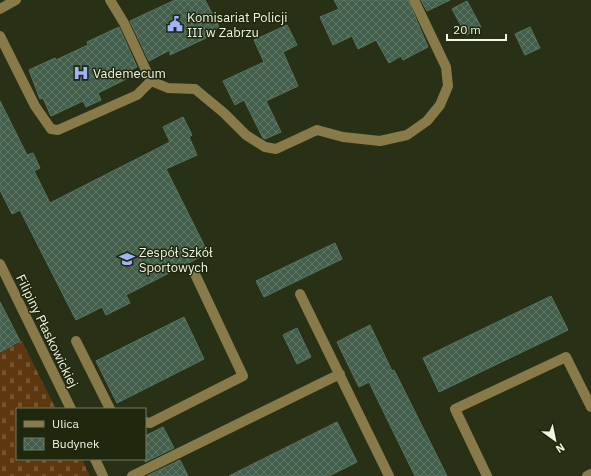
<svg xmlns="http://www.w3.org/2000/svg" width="591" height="476" font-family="'IBM Plex Sans',sans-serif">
  <defs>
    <pattern id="cemetery-stones" width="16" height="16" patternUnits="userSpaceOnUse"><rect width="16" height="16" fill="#5d380e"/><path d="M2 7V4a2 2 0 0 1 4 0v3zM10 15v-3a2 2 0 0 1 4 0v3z" fill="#755531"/></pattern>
    <pattern id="building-cross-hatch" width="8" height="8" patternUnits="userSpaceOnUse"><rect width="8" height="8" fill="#435f4c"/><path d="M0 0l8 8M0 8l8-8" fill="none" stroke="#5e7766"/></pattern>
  </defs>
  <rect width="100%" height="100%" fill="#283116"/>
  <path fill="url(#cemetery-stones)" d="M22,341L56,409H17V459H82L90,476H0V352Z"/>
  <path fill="url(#building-cross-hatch)" stroke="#587561" d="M175,0H205L219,27L204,34L206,38L170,55V50L149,61L130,21Z
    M334,0H408L428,47L403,60L401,56L389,63L376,40L358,49L352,36L333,45L320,17L339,9Z
    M421,0H450L427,11Z
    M467,1L481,27L466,35L452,9Z
    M287,25L297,45L283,52L298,86L266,101L281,132L265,139L263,138L244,100L235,105L223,81L264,62L254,40Z
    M119,27L137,67L131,70L134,75L98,93L101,100L86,107L83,101L51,116L43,98L40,99L29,70L55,58L56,60L88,45L87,42Z
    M530,27L540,48L525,55L515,34Z
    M0,101L27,155L33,153L40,168L34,171L50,203L170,142L163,127L183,117L192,135L189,137L197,155L166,169L208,253L126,295L130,303L106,315L102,307L76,320L20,210L12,214L0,190Z
    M335,243L342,259L264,297L256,281Z
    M551,296L568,330L439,392L423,358Z
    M0,302L20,341L0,352Z
    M184,317L204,359L117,403L96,361Z
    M370,325L392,371L394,370L447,476H415L369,382L359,387L337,342Z
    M297,328L311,357L297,364L283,335Z
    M337,422L357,462L329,476H229Z
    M163,427L174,448L145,462V436Z
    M180,460L188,476H147Z"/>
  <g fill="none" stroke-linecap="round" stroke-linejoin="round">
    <path stroke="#887a49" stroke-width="10" d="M0,9L16,0
      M0,36L35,106L51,129L58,130L137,95L151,81L124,23L110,0
      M151,81L168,88L195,89L224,113L246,135L265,147L276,149L317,130L343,137L380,141L407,135L427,121L440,105L448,86L446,67L414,0
      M0,264L71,409
      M300,294L389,476
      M76,341L110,409
      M145,422L150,423L243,376L194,272
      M95,459L103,476
      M132,476L340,374
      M487,476L455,409L566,357L591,407
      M587,476L591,474"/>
  </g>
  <defs>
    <symbol id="civic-bare" viewBox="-9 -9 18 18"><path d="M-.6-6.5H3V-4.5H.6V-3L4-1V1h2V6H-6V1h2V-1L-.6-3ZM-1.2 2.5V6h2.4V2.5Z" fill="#a3b2fd" stroke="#1f270c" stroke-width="2.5" paint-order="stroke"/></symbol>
    <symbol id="hospital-bare" viewBox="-9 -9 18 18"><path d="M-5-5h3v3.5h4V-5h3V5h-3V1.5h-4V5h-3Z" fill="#a3b2fd" stroke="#1f270c" stroke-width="2.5" paint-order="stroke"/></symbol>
    <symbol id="school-bare" viewBox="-9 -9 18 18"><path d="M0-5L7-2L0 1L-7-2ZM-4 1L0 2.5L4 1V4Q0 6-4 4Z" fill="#a3b2fd" stroke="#1f270c" stroke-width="2.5" paint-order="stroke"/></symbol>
  </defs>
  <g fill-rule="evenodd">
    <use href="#civic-bare" x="164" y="13" width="22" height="22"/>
    <use href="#hospital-bare" x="70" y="62" width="22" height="22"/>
    <use href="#school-bare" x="116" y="248" width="22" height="22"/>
  </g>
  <g text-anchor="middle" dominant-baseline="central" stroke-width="3" stroke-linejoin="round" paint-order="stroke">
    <g font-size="13" fill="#f0f6e5" stroke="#1f270c" text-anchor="start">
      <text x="187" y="17">Komisariat Policji<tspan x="187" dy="15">III w Zabrzu</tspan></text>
      <text x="93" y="73">Vademecum</text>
      <text x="139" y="252">Zespół Szkół<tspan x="139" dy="15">Sportowych</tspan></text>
    </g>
    <g font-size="13" fill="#f0f6e5" stroke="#1f270c">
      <text transform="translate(47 331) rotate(64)">Filipiny Płaskowickiej</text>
    </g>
  </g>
  <rect x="16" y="408" width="130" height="52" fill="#1f270c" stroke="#737a63"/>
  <rect x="24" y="421" width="20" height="6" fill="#887a49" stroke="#737a63"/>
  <text x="52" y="428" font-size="12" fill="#f0f6e5">Ulica</text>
  <rect x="24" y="438" width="20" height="12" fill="url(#building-cross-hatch)" stroke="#737a63"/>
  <text x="52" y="448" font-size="12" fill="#f0f6e5">Budynek</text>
  <g transform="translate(555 440) rotate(147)" stroke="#1f270c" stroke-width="3" paint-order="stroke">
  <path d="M0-3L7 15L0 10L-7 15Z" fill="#f0f6e5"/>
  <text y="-6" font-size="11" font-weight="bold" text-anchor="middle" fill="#f0f6e5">N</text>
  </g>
  <path d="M447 34v6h59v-6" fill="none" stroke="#f0f6e5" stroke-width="2"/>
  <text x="453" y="34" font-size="12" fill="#f0f6e5" stroke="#1f270c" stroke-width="3" paint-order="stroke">20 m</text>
</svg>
